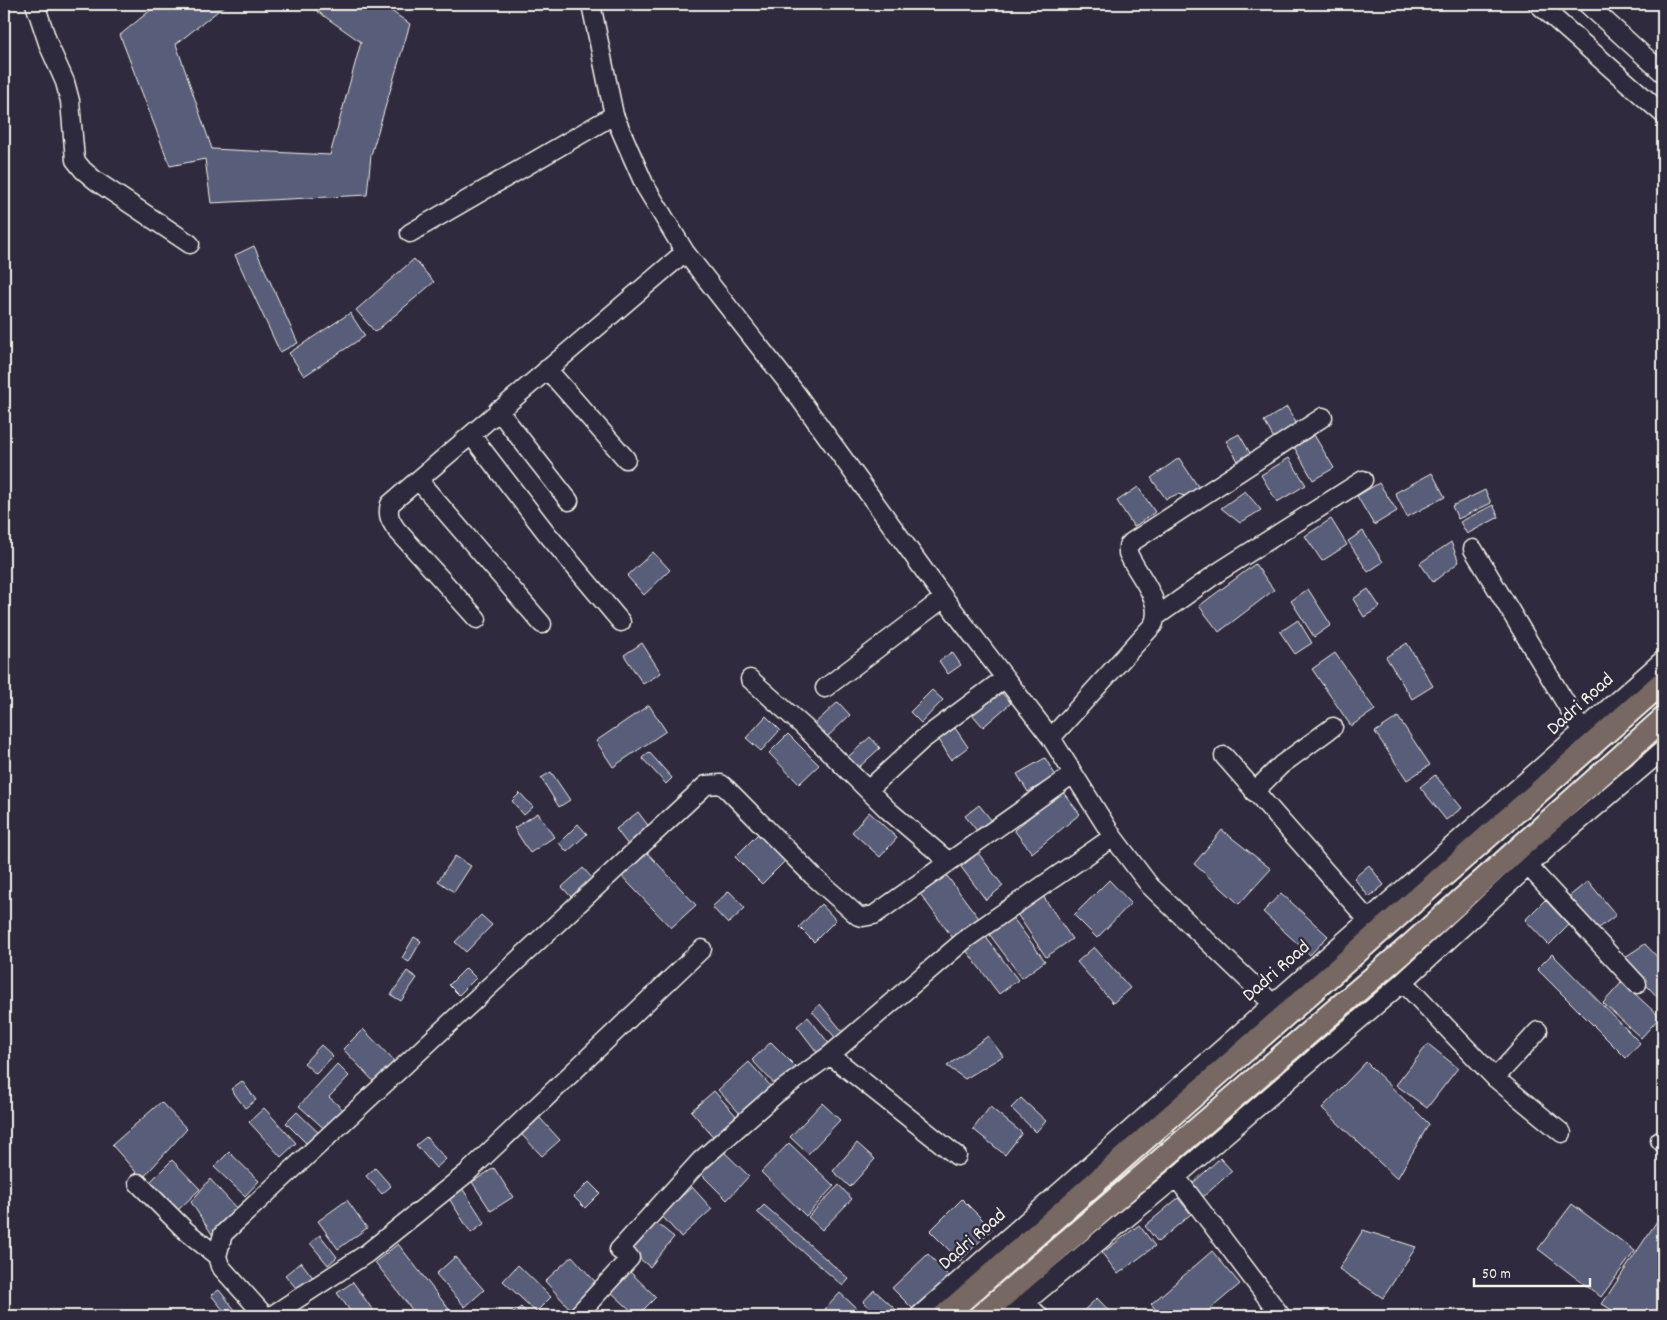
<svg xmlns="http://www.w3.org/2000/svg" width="1667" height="1320" font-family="Dekko,sans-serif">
  <rect width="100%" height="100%" fill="#2f2a3d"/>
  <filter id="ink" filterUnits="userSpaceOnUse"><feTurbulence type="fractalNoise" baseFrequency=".02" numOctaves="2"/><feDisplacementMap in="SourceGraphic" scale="10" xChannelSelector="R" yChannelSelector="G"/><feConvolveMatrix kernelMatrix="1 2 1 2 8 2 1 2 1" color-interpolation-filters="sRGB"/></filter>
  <g filter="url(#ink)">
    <path fill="#585d7a" stroke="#f4f1e8" d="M158,4H227L176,44L212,149L330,155L361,42L307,4H381L410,24L371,155L367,195L211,203L205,159L170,166L120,35Z
      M254,246L298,343L280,352L235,255Z
      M414,259L434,282L375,332L356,310Z
      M350,313L365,336L304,376L289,353Z
      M1287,407L1299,428L1276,442L1264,421Z
      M1239,434L1253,458L1241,466L1226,441Z
      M1314,435L1334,468L1313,480L1294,447Z
      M1179,458L1199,488L1185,496L1178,494L1166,499L1151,478Z
      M1289,458L1306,485L1277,502L1261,475Z
      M1432,473L1445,497L1407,517L1395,493Z
      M1379,483L1397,511L1374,525L1357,496Z
      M1138,487L1155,512L1134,527L1117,501Z
      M1485,490L1491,503L1458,519L1452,506Z
      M1245,491L1261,510L1240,523L1221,508Z
      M1493,505L1499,517L1467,534L1460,522Z
      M1331,519L1347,545L1322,561L1305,536Z
      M1363,531L1383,562L1368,572L1348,541Z
      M1451,542L1459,562L1433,582L1420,563Z
      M653,552L670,570L644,595L627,576Z
      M1255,564L1274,590L1219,632L1199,606Z
      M1308,589L1331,625L1314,637L1291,601Z
      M1368,589L1380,607L1364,617L1353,599Z
      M1298,620L1312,643L1295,654L1280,632Z
      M642,643L661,673L643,684L624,655Z
      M1407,643L1433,686L1412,699L1386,657Z
      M952,652L961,665L948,674L939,661Z
      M1335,653L1375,710L1351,726L1312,669Z
      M932,690L943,700L921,723L910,712Z
      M999,690L1011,703L983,727L971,713Z
      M838,702L850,715L823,741L811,727Z
      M649,705L666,731L613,767L596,741Z
      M766,716L780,730L761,751L746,738Z
      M1398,717L1430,765L1407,780L1375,732Z
      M955,728L968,747L951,760L938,738Z
      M788,734L819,765L799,784L769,753Z
      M870,737L880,748L858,768L848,757Z
      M649,752L672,778L666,784L642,758Z
      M1045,758L1056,776L1028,792L1017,774Z
      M551,772L570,800L559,807L541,778Z
      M1435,775L1462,808L1446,820L1420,787Z
      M1062,791L1080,814L1032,853L1014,830Z
      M520,793L533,807L524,815L512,801Z
      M979,805L992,821L978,832L965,816Z
      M638,812L653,832L631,849L616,829Z
      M869,812L897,838L880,857L852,832Z
      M538,813L554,837L530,853L514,828Z
      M578,824L587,834L567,852L559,843Z
      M1222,830L1271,869L1239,904L1194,864Z
      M761,831L788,858L762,884L735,857Z
      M642,847L696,905L671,928L617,871Z
      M978,853L1003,886L986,900L961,867Z
      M455,856L471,866L454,892L438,881Z
      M1369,865L1384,885L1369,897L1354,878Z
      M583,868L593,879L572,898L562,887Z
      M944,872L981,921L955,941L918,891Z
      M1109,880L1131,903L1097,938L1074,915Z
      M1588,881L1616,915L1594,932L1566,899Z
      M729,891L745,908L728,924L712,907Z
      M1041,893L1072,939L1046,957L1015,911Z
      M1281,893L1328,936L1310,955L1263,912Z
      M1545,900L1569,925L1549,945L1525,920Z
      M821,904L836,920L814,942L799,927Z
      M1010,914L1045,961L1022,978L987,931Z
      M481,915L492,925L466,952L455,942Z
      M982,932L1018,980L999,994L963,946Z
      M414,937L421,941L409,962L402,958Z
      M1645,944L1663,963V1003L1622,959Z
      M1094,947L1130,988L1113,1003L1077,962Z
      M1552,954L1640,1043L1626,1058L1537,969Z
      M466,968L476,978L459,995L449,985Z
      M407,971L417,978L401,1001L391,995Z
      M1622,982L1660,1017L1641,1038L1603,1003Z
      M820,1004L847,1037L840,1043L812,1011Z
      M808,1017L831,1046L819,1055L797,1026Z
      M363,1029L398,1065L377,1085L343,1049Z
      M988,1036L1003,1056L965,1079L947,1066Z
      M771,1042L799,1070L779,1089L752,1060Z
      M1428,1044L1458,1068L1427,1108L1396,1085Z
      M321,1045L333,1056L316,1074L304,1063Z
      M749,1062L776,1092L743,1117L718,1090Z
      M1366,1062L1429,1124L1397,1179L1322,1108Z
      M337,1064L349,1076L329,1097L347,1113L329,1133L299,1106Z
      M242,1081L256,1100L245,1108L231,1089Z
      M714,1091L739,1119L716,1140L691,1111Z
      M1021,1098L1046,1121L1036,1132L1011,1108Z
      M161,1102L187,1129L142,1179L112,1145Z
      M822,1103L840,1120L808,1154L790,1137Z
      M990,1107L1022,1133L1005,1155L973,1129Z
      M264,1108L296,1143L281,1157L249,1122Z
      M297,1112L321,1135L310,1147L286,1123Z
      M539,1117L560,1140L542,1156L521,1134Z
      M426,1137L446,1159L436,1168L416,1145Z
      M789,1143L834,1186L806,1216L761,1172Z
      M857,1143L875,1159L850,1187L833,1171Z
      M723,1151L749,1176L727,1200L701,1174Z
      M229,1152L259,1181L245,1196L214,1167Z
      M1220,1158L1232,1171L1202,1198L1191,1185Z
      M172,1160L200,1189L176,1212L148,1184Z
      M375,1168L391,1186L382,1194L366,1176Z
      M494,1168L513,1197L491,1211L472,1182Z
      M210,1179L237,1209L215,1239L191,1202Z
      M589,1182L600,1193L585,1208L574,1197Z
      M839,1185L852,1199L822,1230L808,1217Z
      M692,1187L712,1209L681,1237L661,1215Z
      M462,1188L485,1223L471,1233L448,1197Z
      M1178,1198L1191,1214L1158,1242L1145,1226Z
      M962,1199L992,1229L960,1261L930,1231Z
      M347,1200L367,1228L338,1249L318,1221Z
      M1572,1204L1635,1251L1601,1297L1538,1249Z
      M764,1205L849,1279L843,1286L757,1212Z
      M1663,1212V1316H1622L1602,1304Z
      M654,1221L674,1237L650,1267L630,1251Z
      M1139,1225L1155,1246L1118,1274L1102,1253Z
      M1363,1230L1416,1247L1383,1298L1339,1269Z
      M320,1235L337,1257L328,1265L310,1243Z
      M398,1244L452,1313L447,1316H417L375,1262Z
      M1212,1251L1240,1284L1202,1316H1161L1151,1304Z
      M928,1254L949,1276L914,1310L892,1288Z
      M572,1256L599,1286L572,1311L545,1281Z
      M455,1257L484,1290L465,1307L436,1274Z
      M301,1262L318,1284L302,1295L285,1275Z
      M518,1265L551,1297L536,1312L503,1281Z
      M629,1271L656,1297L637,1316L611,1292Z
      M353,1282L377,1316H354L337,1293Z
      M219,1290L240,1316H228L211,1295Z
      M874,1290L903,1316H878L863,1302Z
      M840,1293L865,1316H833L825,1309Z
      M1097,1298L1114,1316H1078Z
      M521,1307L529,1316H509Z"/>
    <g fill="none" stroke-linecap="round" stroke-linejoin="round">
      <defs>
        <path id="minor" d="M35,4L49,46L65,82L70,101L75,160L83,170L96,181L190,244
          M591,4L614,115L645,186L685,252L795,392L944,598L1051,738L1113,837L1150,886L1273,1004
          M1538,4L1663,114
          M1587,4L1663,73
          M410,233L614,115
          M547,369L626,459
          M498,410L569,501
          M471,435L548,535L621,622
          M419,481L542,624
          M1473,549L1583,732
          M1157,616L1220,571L1363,480
          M477,619L396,529C390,520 387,515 390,504L685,252
          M750,679L803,726L888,810L949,862
          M825,688L944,598
          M1051,738L1153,625C1165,601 1137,575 1128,553V546L1132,542L1323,417
          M1224,756L1368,920
          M868,790L922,740L1005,678
          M1254,792L1281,765L1333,727
          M1528,866L1637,984
          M1403,982L1495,1078L1562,1133
          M830,1055L957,1156
          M1495,1078L1538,1031
          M1660,1140L1663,1143
          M1176,1177L1281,1316
          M138,1183L186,1231L217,1256
          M1025,1302L1039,1316
          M265,1316L220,1266L217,1256L223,1234L706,785L721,784L727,789L813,876L858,916L863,917L874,915L1073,774
          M271,1316L366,1254L467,1173L702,949
          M577,1316L630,1258L619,1250L700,1161L776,1094L830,1055L967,938L1113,837
          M919,1316L1663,660
          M1009,1316L1176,1177L1403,982L1550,846L1663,750"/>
        <path id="major" d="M944,1316L1663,682
          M980,1316L1412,944L1663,719"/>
      </defs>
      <use href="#minor" stroke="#f4f1e8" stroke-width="21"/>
      <use href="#major" stroke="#f4f1e8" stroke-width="26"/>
      <use href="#minor" stroke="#2f2a3d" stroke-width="18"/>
      <use href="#major" stroke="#776864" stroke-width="22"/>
    </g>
  </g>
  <g text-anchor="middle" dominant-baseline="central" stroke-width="4.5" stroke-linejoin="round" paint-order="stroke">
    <g font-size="20" fill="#f4f1e8" stroke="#2f2a3d">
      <text transform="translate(1581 705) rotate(-42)">Dadri Road</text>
      <text transform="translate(1277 972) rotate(-41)">Dadri Road</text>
      <text transform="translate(973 1240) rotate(-41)">Dadri Road</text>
    </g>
  </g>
  <rect width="1667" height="1320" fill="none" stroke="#2f2a3d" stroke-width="20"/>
  <rect x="10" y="10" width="1647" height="1300" fill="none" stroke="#f4f1e8" stroke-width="2" filter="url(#ink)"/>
  <path d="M1474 1278v8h116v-8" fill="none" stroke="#f4f1e8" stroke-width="2.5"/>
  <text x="1482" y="1278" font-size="15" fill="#f4f1e8" stroke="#2f2a3d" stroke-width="4" paint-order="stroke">50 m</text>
</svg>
